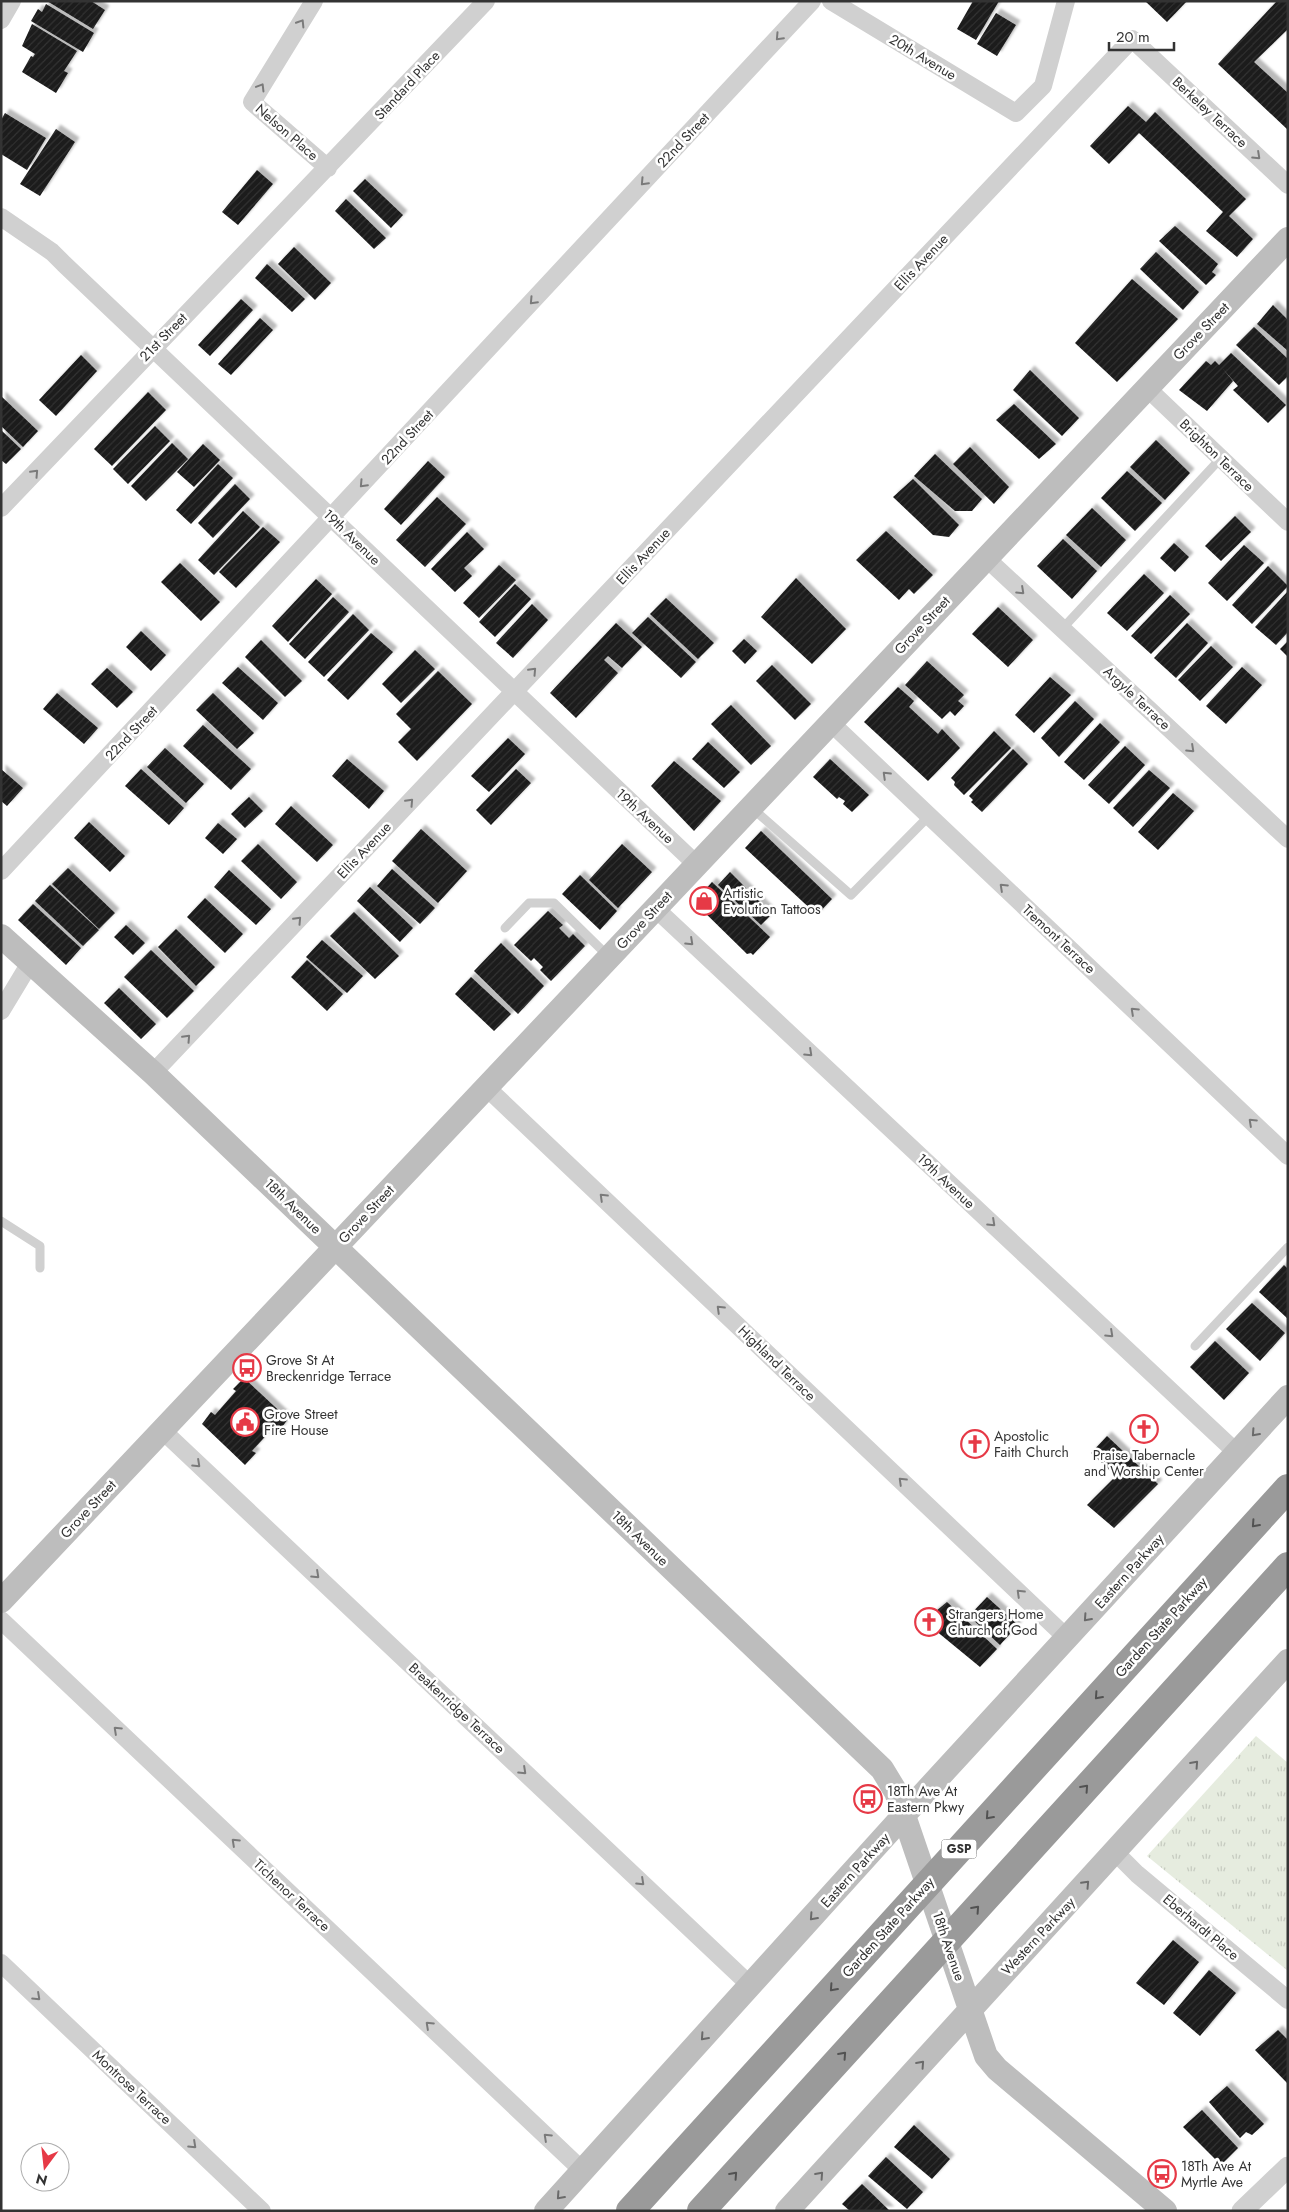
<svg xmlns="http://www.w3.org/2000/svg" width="1289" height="2212" font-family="Jost,sans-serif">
  <defs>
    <pattern id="grass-tufts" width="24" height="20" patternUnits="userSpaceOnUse" patternTransform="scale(1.25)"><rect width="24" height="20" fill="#e6ecdf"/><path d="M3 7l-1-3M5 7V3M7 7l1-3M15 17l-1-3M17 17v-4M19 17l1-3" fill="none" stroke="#c6cbc0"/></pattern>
    <pattern id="building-hatch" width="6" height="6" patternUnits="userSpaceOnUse" patternTransform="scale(1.25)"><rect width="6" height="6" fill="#1a1a1a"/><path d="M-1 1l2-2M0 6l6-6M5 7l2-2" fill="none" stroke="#333"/></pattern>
    <filter id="shadow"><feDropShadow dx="4.5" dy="-4.5" stdDeviation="1" flood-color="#0004"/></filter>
  </defs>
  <rect width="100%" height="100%" fill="#fff"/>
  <path fill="url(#grass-tufts)" d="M1256,1736L1288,1763V1971L1147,1856Z"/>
  <path fill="url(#building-hatch)" filter="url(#shadow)" d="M47,1H91L105,10L93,29Z
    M973,1H999L976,40L957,29Z
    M1145,1H1187L1167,22Z
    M1277,1H1288V29L1254,62L1288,93V130L1218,64Z
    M46,4L94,33L83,52L31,21L38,9L42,12Z
    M996,13L1016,25L997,56L977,44Z
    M32,24L77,51L64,71L68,73L56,93L22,72L31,56L33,57L35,54L22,46Z
    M1128,106L1146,122L1155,112L1246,199L1229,216L1253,239L1237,257L1206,231L1223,212L1139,133L1109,164L1090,146Z
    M5,113L46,138L27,170L1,154V120Z
    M56,129L75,142L40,196L20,184Z
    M257,170L273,184L238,225L222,212Z
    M365,179L403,215L391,228L353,191Z
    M346,199L386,238L374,249L335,211Z
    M1175,226L1218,264L1212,272L1216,275L1206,285L1159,241Z
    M294,247L331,283L315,300L278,264Z
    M1156,252L1199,292L1183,310L1140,269Z
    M267,264L305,299L292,312L255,278Z
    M1132,279L1178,319L1117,382L1075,343Z
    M241,299L253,310L210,356L198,345Z
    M1273,305L1288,320V351L1257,324Z
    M260,318L273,330L231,375L218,364Z
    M1254,327L1288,359V376L1279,385L1236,345Z
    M1231,353L1286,405L1268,423L1233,390L1238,386L1222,368L1233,381L1207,411L1179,390L1206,361L1211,365L1215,361L1219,365Z
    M81,355L97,371L56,416L39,400Z
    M1030,370L1079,418L1062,436L1013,390Z
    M148,392L166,410L112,466L94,449Z
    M1,396L38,431L23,447L1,426Z
    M1014,404L1056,444L1039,459L996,420Z
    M155,426L170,441L128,484L113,469Z
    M1,430L21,449L6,464L1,460Z
    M1156,440L1190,473L1165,500L1130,467Z
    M172,443L188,459L146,501L131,486Z
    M203,444L220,460L194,487L177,472Z
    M970,447L1009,487L994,504L953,464Z
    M935,454L982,499L972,511H955L914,476Z
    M428,461L445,477L401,525L384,509Z
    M218,464L233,478L191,524L176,510Z
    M1127,471L1162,503L1135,531L1101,498Z
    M913,479L959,525L949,537L933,535L893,497Z
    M235,484L250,499L213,538L198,523Z
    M437,497L466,524L425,567L396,540Z
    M1092,508L1126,540L1101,567L1066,535Z
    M243,511L260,527L214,575L198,560Z
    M1235,516L1251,532L1221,561L1205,546Z
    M263,527L280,542L236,588L219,572Z
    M886,531L933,575L914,594L909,589L899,600L856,560Z
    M467,532L484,549L464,568L472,576L455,592L431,569Z
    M1063,539L1097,571L1072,599L1037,566Z
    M1174,543L1189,557L1175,572L1160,558Z
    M1244,545L1264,563L1227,601L1208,583Z
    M180,563L220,602L201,621L161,582Z
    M499,565L516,580L479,618L463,603Z
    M1268,566L1288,586L1252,624L1232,605Z
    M1144,574L1164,593L1127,631L1107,613Z
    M796,578L846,629L812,664L761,617Z
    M316,579L332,594L288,642L272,626Z
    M515,584L531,599L495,637L479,622Z
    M1288,591V632L1276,645L1255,627Z
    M1170,595L1190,614L1151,654L1131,636Z
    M333,597L349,612L305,659L289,644Z
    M666,598L714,643L698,659L650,614Z
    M532,604L548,620L513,658L496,643Z
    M998,607L1033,640L1008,667L972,634Z
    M353,614L369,630L324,677L308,662Z
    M648,617L696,662L681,678L632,633Z
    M616,623L642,647L622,668L608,656L604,660L618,673L576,718L550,693Z
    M1187,623L1208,643L1176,678L1154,658Z
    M141,631L166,655L151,671L126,647Z
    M371,633L393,652L348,700L327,680Z
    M744,639L757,651L745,664L732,651Z
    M261,640L302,681L285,697L245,657Z
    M1288,641V657L1280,649Z
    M1211,646L1233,667L1200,701L1178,680Z
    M415,650L435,669L401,703L382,684Z
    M927,661L964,695L958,701L964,706L955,716L950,711L942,719L905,685Z
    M772,665L811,704L795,720L756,681Z
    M238,667L278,703L263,720L222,683Z
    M1242,667L1262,685L1226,724L1206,706Z
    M107,668L133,692L117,708L91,684Z
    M438,671L472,704L417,761L398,742L411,729L396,714Z
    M1050,677L1071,695L1034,733L1015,715Z
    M898,687L914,701L909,707L938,734L942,729L960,748L928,781L864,722Z
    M57,693L98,728L84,744L43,709Z
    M213,693L254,733L237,749L196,710Z
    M1075,701L1094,719L1059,757L1041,738Z
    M731,705L771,746L751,765L711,724Z
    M1100,723L1120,742L1084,780L1064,762Z
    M203,725L251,769L231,790L183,746Z
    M994,731L1011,748L964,795L954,785L955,782L951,778Z
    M508,738L525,754L489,792L471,776Z
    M708,742L740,772L724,788L692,759Z
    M1125,746L1145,765L1109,804L1088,785Z
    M165,748L204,784L186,803L147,767Z
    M1013,749L1028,764L982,812L971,802L973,800L969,796Z
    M347,759L384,791L369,809L332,776Z
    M830,759L869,795L852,812L843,804L845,801L839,797L837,799L813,777Z
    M674,761L721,801L694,831L651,786Z
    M1,769L23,788L7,806L1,801Z
    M141,769L184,808L169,825L125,786Z
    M516,769L531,783L491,825L476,810Z
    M1149,770L1170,788L1133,827L1113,808Z
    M1173,793L1194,811L1158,850L1138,832Z
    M249,797L263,811L245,828L231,814Z
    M291,806L333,845L317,862L275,824Z
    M89,822L125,856L110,872L74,838Z
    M218,823L237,839L223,854L205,838Z
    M421,829L467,871L438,903L392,861Z
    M761,831L832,899L817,915L745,848Z
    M258,844L297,882L281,899L241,861Z
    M622,844L652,872L618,908L589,880Z
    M68,868L115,913L99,929L52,884Z
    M392,869L435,908L420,924L377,886Z
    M229,870L271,909L256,925L214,887Z
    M730,872L772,914L761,925L718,885Z
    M580,875L617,911L600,930L562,894Z
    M712,882L770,937L753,955L751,953L747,954L697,905L696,900Z
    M50,885L99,930L83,946L35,901Z
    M370,887L413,928L400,942L357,901Z
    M205,898L243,934L225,953L187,917Z
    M33,904L81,948L66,965L18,920Z
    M548,911L563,925L559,928L569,938L573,934L585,946L551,981L540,970L543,967L534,958L531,961L514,945Z
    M354,912L399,956L375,979L330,936Z
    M126,925L145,943L133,955L114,937Z
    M176,929L215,967L196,986L158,947Z
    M322,940L363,976L347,993L306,957Z
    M501,943L544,986L518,1014L474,971Z
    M151,950L194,991L167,1018L124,977Z
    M307,960L343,994L327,1011L291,977Z
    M471,977L511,1014L494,1031L455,994Z
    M119,988L156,1024L141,1039L104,1003Z
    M1284,1265L1288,1269V1319L1259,1292Z
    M1252,1303L1285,1333L1260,1361L1226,1329Z
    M1215,1341L1249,1373L1224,1400L1190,1367Z
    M244,1378L288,1419L279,1431L273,1428L252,1451L256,1453L245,1465L202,1424L211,1412L215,1415L236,1391L233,1389Z
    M1107,1436L1158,1484L1114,1528L1087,1505L1116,1476L1091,1453Z
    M987,1597L1018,1625L1000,1645L969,1616Z
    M947,1602L997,1649L980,1667L924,1621Z
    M1173,1940L1199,1962L1164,2005L1136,1983Z
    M1209,1970L1236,1993L1200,2036L1173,2013Z
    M1278,2030L1288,2040V2084L1255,2050Z
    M1227,2086L1264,2124L1252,2135L1246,2132L1240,2138L1209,2102Z
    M1202,2110L1238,2148L1221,2165L1183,2127Z
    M914,2125L950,2159L932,2179L894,2147Z
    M886,2157L923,2192L907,2209L868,2176Z
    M862,2184L890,2211H850L842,2204Z"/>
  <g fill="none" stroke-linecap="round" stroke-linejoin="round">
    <path stroke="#d0d0d0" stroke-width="9" d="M1062,629L1221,458
      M752,808L851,895L929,816
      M505,928L529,903H554L609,957
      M1,1221L40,1246V1268
      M1195,1346L1288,1247"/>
    <path stroke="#d0d0d0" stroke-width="18" d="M314,1L252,102L328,168
      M831,1L1016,113L1043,86L1066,1
      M1,20L12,1
      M1,217L52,252L64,264L696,864
      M1147,388L1288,522
      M1,508L486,1
      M986,558L1288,839
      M830,722L1288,1156
      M1,871L812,1
      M655,908L1237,1453
      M1,1011L30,963
      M153,1073L1132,39L1288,185
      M486,1087L1068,1639
      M162,1430L751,1986
      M1,1620L583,2171
      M1115,1852L1137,1874L1288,2000
      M1,1963L262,2211"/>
    <path stroke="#d0d0d0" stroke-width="21" d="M1242,2211L1288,2167"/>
    <path stroke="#bdbdbd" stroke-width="24" d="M1,936L153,1073L882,1769L896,1792L986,2056L997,2069L1165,2211
      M1,1601L1288,239
      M546,2211L904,1815L1288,1397
      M787,2211L1288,1661"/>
    <path stroke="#9a9a9a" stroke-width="28" d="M630,2211L1288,1488
      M701,2211L1288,1566"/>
  </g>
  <defs><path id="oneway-chevron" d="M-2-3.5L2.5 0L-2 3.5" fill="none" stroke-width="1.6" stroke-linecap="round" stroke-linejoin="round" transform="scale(1.25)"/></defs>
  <g stroke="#7a7a7a">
    <use href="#oneway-chevron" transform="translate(301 23) rotate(-58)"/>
    <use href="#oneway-chevron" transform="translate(779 37) rotate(133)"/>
    <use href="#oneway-chevron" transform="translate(261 87) rotate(-59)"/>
    <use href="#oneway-chevron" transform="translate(1257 156) rotate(43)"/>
    <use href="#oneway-chevron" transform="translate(644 182) rotate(133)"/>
    <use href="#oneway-chevron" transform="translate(533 301) rotate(133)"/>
    <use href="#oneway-chevron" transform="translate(35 473) rotate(-47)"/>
    <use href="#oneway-chevron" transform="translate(363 484) rotate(133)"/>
    <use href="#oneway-chevron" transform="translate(1021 591) rotate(43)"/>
    <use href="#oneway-chevron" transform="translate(533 671) rotate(-47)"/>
    <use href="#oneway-chevron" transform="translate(1191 749) rotate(43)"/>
    <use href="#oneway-chevron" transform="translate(886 775) rotate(-136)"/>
    <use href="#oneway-chevron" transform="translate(410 802) rotate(-47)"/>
    <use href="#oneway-chevron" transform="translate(1003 887) rotate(-137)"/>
    <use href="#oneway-chevron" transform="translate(298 920) rotate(-47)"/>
    <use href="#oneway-chevron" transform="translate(690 942) rotate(43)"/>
    <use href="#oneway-chevron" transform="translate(1134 1011) rotate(-137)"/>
    <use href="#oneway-chevron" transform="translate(187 1038) rotate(-47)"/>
    <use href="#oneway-chevron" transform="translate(809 1053) rotate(43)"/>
    <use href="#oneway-chevron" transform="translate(1252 1122) rotate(-137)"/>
    <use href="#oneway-chevron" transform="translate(603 1197) rotate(-136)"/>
    <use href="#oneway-chevron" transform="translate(992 1223) rotate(43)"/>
    <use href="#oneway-chevron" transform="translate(720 1309) rotate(-136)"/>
    <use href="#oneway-chevron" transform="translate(1110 1334) rotate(43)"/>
    <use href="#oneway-chevron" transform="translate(197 1464) rotate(43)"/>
    <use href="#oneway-chevron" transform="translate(902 1481) rotate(-136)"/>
    <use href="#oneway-chevron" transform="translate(316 1575) rotate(43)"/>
    <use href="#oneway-chevron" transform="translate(1020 1593) rotate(-136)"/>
    <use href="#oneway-chevron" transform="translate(117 1730) rotate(-137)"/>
    <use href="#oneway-chevron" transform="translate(523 1771) rotate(43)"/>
    <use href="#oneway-chevron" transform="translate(235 1842) rotate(-137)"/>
    <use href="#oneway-chevron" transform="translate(641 1882) rotate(43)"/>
    <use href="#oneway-chevron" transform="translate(37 1997) rotate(43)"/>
    <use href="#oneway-chevron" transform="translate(429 2025) rotate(-137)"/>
    <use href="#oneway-chevron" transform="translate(547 2137) rotate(-137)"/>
    <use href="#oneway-chevron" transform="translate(193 2145) rotate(43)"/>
  </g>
  <g stroke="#6a6a6a">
    <use href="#oneway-chevron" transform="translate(1255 1433) rotate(132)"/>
    <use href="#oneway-chevron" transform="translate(1087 1618) rotate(132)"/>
    <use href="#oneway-chevron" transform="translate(1195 1764) rotate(-48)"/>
    <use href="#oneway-chevron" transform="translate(1086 1884) rotate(-47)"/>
    <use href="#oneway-chevron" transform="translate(813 1917) rotate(132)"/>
    <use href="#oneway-chevron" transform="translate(704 2037) rotate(132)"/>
    <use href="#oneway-chevron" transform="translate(921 2064) rotate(-48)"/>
    <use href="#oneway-chevron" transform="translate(820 2175) rotate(-48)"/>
    <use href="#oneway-chevron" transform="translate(560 2196) rotate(132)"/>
  </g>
  <g stroke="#525252">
    <use href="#oneway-chevron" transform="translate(1255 1524) rotate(132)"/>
    <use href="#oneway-chevron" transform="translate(1098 1696) rotate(132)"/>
    <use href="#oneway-chevron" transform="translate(1085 1788) rotate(-48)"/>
    <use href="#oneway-chevron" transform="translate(989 1816) rotate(132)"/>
    <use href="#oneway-chevron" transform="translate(976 1909) rotate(-48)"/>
    <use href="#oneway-chevron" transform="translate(833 1988) rotate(132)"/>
    <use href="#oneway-chevron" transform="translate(843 2055) rotate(-48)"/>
    <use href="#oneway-chevron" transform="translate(734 2175) rotate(-48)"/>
  </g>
  <defs>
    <symbol id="shop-ring" viewBox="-11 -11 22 22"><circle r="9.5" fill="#fff" stroke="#e63946" stroke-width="1.5"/><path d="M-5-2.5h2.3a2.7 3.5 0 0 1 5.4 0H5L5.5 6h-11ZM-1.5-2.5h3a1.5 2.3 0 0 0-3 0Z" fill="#e63946"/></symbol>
    <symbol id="bus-ring" viewBox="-11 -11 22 22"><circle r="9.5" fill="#fff" stroke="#e63946" stroke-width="1.5"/><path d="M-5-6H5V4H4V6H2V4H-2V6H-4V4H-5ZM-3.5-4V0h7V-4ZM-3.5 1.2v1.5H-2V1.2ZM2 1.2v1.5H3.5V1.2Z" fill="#e63946"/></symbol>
    <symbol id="civic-ring" viewBox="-11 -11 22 22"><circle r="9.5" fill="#fff" stroke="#e63946" stroke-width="1.5"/><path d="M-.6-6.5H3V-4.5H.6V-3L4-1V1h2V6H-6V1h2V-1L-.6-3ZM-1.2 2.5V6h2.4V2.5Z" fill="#e63946"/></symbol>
    <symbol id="church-ring" viewBox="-11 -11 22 22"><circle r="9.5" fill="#fff" stroke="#e63946" stroke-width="1.5"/><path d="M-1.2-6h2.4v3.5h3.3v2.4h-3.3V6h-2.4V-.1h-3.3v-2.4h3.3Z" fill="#e63946"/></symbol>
  </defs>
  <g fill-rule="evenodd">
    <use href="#shop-ring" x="688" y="885" width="32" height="32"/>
    <use href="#bus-ring" x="231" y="1352" width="32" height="32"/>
    <use href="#civic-ring" x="229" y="1406" width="32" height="32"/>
    <use href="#church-ring" x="1128" y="1413" width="32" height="32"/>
    <use href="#church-ring" x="959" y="1428" width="32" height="32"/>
    <use href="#church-ring" x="913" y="1606" width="32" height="32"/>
    <use href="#bus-ring" x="852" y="1783" width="32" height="32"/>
    <use href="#bus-ring" x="1146" y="2158" width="32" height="32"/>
  </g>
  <g text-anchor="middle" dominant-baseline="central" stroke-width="5" stroke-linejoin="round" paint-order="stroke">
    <rect fill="#fff" stroke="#707070" stroke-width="1" x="941.5" y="1839.5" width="35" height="19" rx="4"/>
    <g font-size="12" font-weight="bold" fill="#333">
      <text x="959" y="1849">GSP</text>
    </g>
    <g font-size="14" fill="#333" stroke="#fff">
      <text transform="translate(923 57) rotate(31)">20th Avenue</text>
      <text transform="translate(407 85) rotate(-47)">Standard Place</text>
      <text transform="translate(1210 112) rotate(43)">Berkeley Terrace</text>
      <text transform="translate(287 132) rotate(41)">Nelson Place</text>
      <text transform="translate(683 140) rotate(-47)">22nd Street</text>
      <text transform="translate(921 262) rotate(-47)">Ellis Avenue</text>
      <text transform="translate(1201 331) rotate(-46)">Grove Street</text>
      <text transform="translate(163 337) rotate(-46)">21st Street</text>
      <text transform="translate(407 437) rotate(-47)">22nd Street</text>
      <text transform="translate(1217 455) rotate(44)">Brighton Terrace</text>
      <text transform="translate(352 537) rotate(44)">19th Avenue</text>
      <text transform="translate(643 556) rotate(-47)">Ellis Avenue</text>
      <text transform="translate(922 625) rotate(-47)">Grove Street</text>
      <text transform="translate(1137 698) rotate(43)">Argyle Terrace</text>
      <text transform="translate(131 733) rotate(-47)">22nd Street</text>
      <text transform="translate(645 816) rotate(43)">19th Avenue</text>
      <text transform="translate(364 850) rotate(-47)">Ellis Avenue</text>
      <text transform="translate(644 920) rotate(-47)">Grove Street</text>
      <text transform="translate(1059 939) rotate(43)">Tremont Terrace</text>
      <text transform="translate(946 1181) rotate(43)">19th Avenue</text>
      <text transform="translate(293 1206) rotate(44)">18th Avenue</text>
      <text transform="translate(366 1214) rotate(-47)">Grove Street</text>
      <text transform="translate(777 1363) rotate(44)">Highland Terrace</text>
      <text transform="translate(88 1509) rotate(-47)">Grove Street</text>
      <text transform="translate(640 1538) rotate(44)">18th Avenue</text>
      <text transform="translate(1129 1571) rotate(-48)">Eastern Parkway</text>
      <text transform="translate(1161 1627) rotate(-48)">Garden State Parkway</text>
      <text transform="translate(457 1708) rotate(43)">Breakenridge Terrace</text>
      <text transform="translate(855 1870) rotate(-48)">Eastern Parkway</text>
      <text transform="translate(292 1895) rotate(43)">Tichenor Terrace</text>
      <text transform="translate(888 1927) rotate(-48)">Garden State Parkway</text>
      <text transform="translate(1201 1927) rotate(40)">Eberhardt Place</text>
      <text transform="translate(1038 1936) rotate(-47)">Western Parkway</text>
      <text transform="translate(949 1946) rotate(71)">18th Avenue</text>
      <text transform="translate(132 2087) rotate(43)">Montrose Terrace</text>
    </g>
    <g font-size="14" fill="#333" stroke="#fff" text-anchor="start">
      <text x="723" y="893">Artistic<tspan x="723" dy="16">Evolution Tattoos</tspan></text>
      <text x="266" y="1360">Grove St At<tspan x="266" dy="16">Breckenridge Terrace</tspan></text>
      <text x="264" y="1414">Grove Street<tspan x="264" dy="16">Fire House</tspan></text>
      <text x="994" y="1436">Apostolic<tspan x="994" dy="16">Faith Church</tspan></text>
      <text x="1144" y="1455" text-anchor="middle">Praise Tabernacle<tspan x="1144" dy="16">and Worship Center</tspan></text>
      <text x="948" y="1614">Strangers Home<tspan x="948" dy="16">Church of God</tspan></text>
      <text x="887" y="1791">18Th Ave At<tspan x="887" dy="16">Eastern Pkwy</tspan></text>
      <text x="1181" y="2166">18Th Ave At<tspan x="1181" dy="16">Myrtle Ave</tspan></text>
    </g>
  </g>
  <rect width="1289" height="2212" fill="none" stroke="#333333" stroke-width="5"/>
  <g transform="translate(45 2167) rotate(195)"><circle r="24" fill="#ffffff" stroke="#adadad"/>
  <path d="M0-4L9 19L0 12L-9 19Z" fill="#e63946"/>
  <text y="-8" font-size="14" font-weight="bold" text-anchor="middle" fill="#333333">N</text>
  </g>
  <path d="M1109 42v8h65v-8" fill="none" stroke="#333333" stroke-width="2.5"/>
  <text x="1116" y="42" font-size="15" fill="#333333" stroke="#ffffff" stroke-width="4" paint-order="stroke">20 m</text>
</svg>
